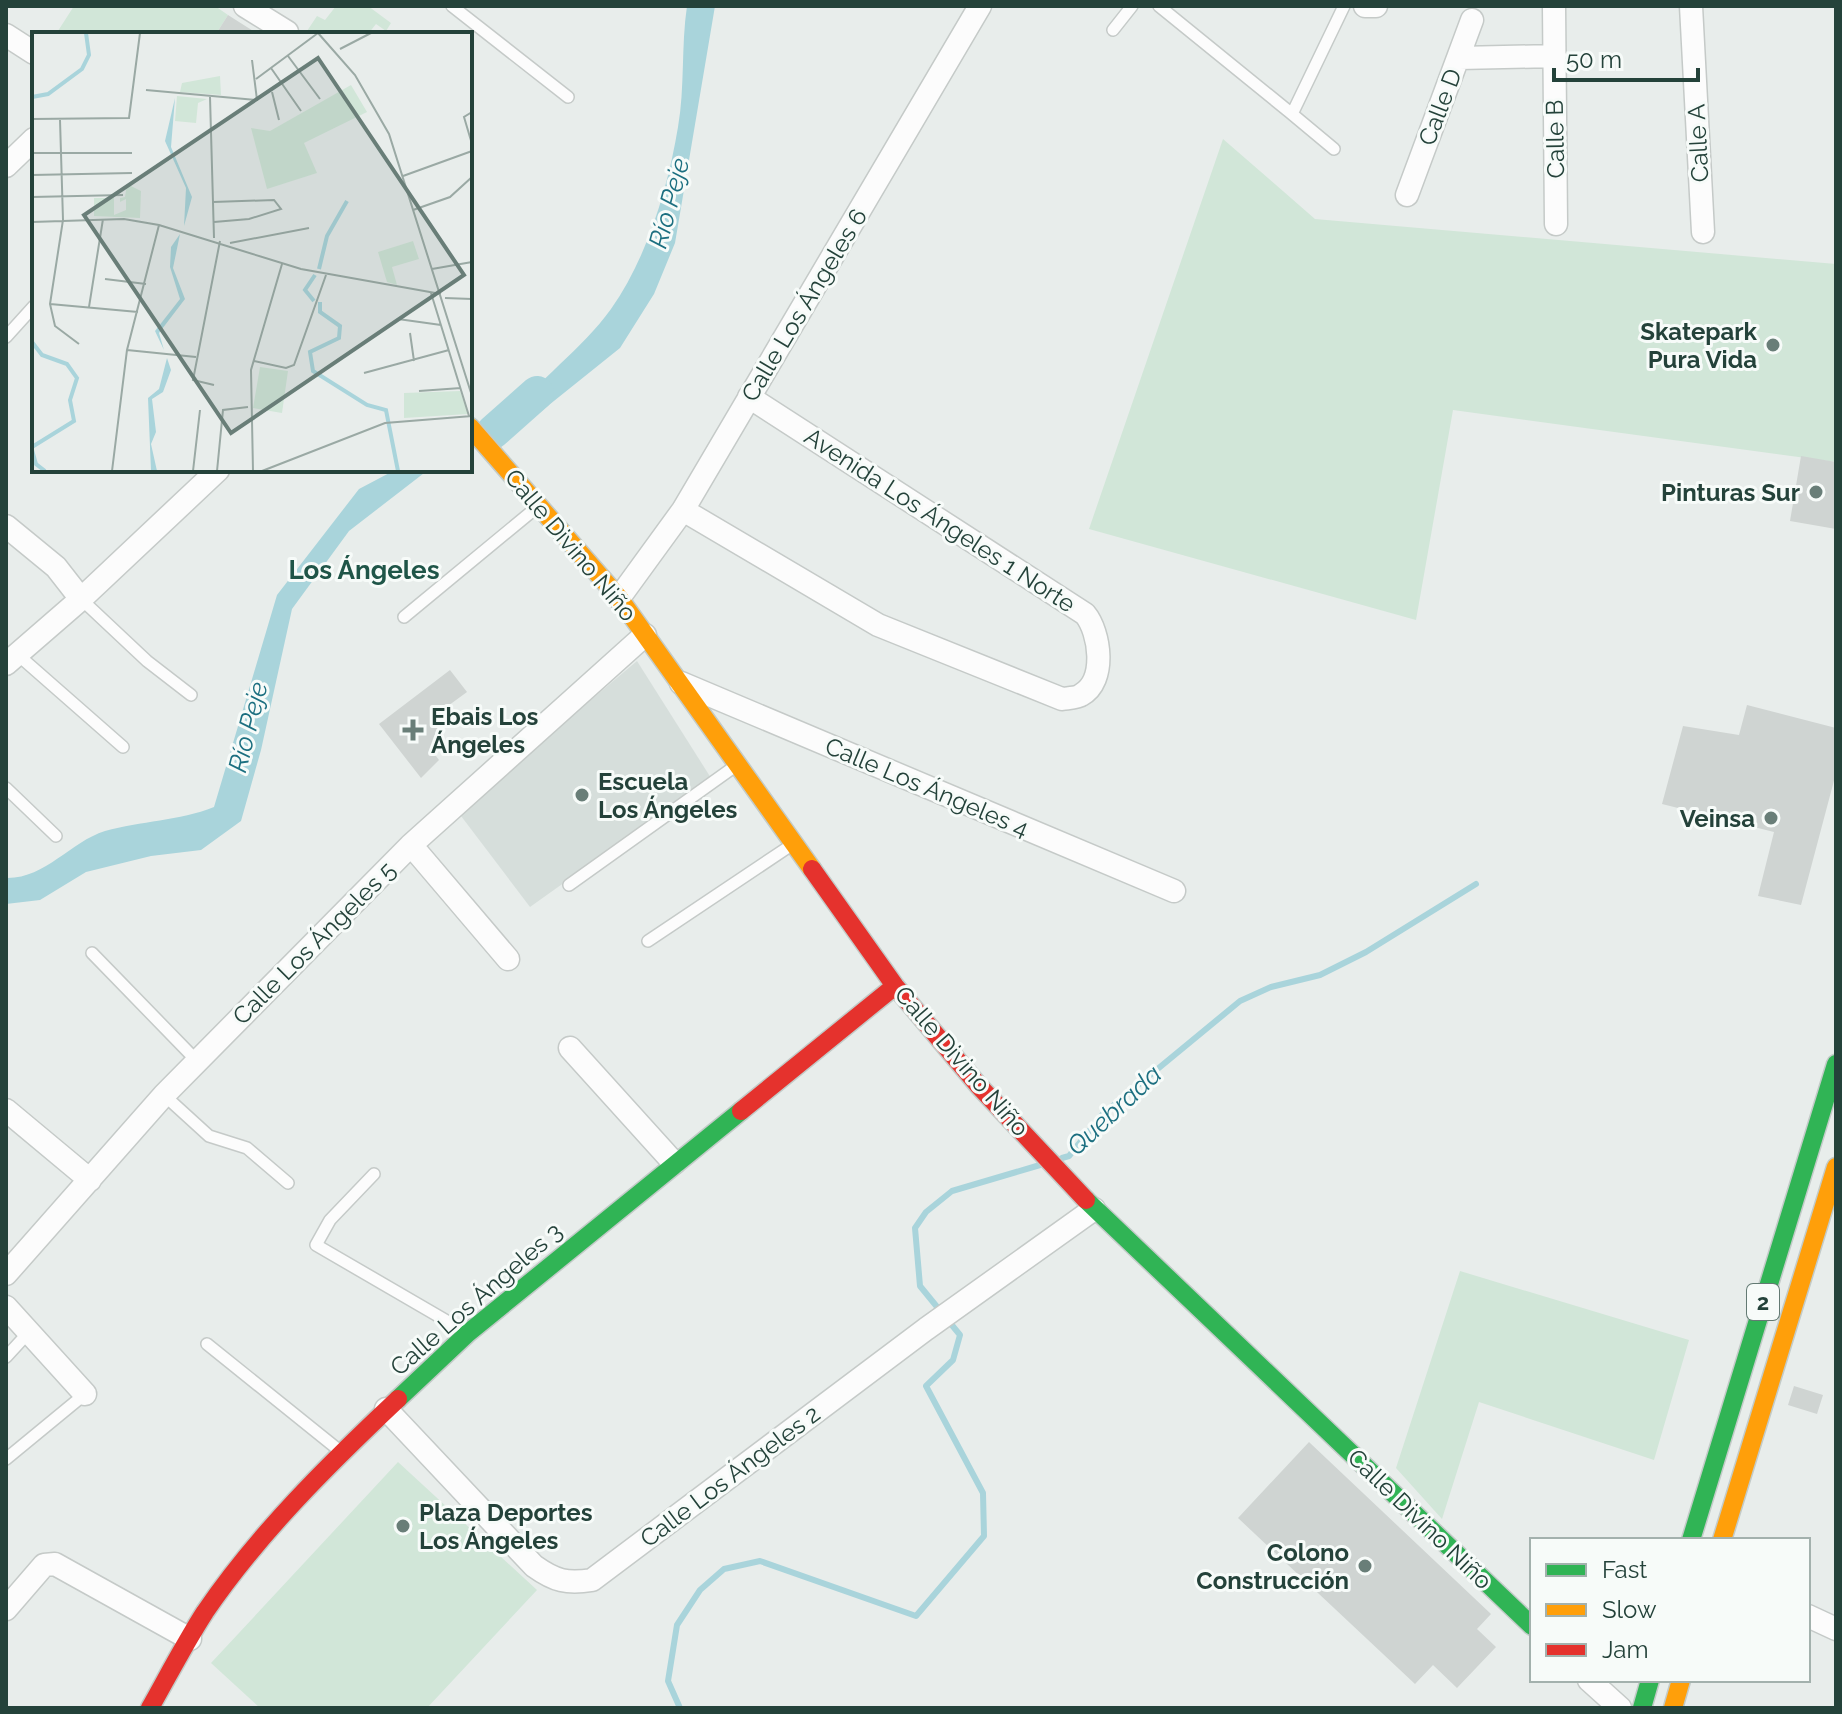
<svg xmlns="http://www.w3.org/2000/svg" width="1842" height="1714" font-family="Raleway,sans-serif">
  <rect width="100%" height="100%" fill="#e8edeb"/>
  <path fill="#d6dedb" d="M637,661L711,778L530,907L458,812Z"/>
  <path fill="#d1e6d8" d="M74,6H215L228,15L216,34H56Z
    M336,6H368L391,23L386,31L376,24L368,34H305L317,16L325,20Z
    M1223,139L1315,219L1836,264V462L1453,410L1416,620L1089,529Z
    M1460,1271L1689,1340L1654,1460L1479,1402L1442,1519L1396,1468Z
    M398,1462L537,1590L427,1708H260L211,1663Z"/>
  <path fill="#a9d4db" d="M687,6H715L675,243L654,294L620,348L534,417L504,425C534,382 580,352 611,309C647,258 668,188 678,127C685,88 681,46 687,6Z
    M395,470H428L349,531L292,609L261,750L241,821L201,850L151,856L86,872L40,900L6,904V878C45,879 70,842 105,831C141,821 179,821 214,807L277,595L359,489Z"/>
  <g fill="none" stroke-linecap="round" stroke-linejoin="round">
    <path stroke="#a9d4db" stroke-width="6" d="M1062,1158L1069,1156L1103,1114L1240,1001L1271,987L1320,975L1366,952L1476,884
      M680,1708L668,1681L677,1625L700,1590L724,1569L760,1561L916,1616L984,1536L983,1493L926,1386L953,1360L960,1335L920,1286L915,1228L926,1212L952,1191L1040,1165"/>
    <path stroke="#a9d4db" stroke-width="34" d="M493,432L537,393"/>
  </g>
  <path fill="#cfd4d2" d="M228,15L258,34H216Z
    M1801,456L1836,462V529L1790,521Z
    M450,670L467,692L441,711L442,737L433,752L439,760L421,778L379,724Z
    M1747,705L1836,728V773L1801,905L1758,896L1774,832L1662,804L1683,726L1739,735Z
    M1794,1386L1823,1395L1817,1414L1788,1405Z
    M1309,1442L1491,1614L1477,1629L1496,1647L1457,1688L1433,1665L1415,1684L1238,1518Z"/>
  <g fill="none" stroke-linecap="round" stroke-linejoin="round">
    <defs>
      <path id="lane" d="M452,6L568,97
        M1159,6L1292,114L1344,6
        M1113,30L1132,6
        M1292,114L1334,149
        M6,337L34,306
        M81,599L147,661L191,695
        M404,617L536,508
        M17,654L123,747
        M6,788L56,836
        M569,885L734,767
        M648,941L790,846
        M92,953L197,1061
        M164,1095L209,1136L247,1148L288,1183
        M374,1174L330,1220L316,1245L464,1331
        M207,1344L340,1451
        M6,1357L29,1332
        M6,1459L85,1394"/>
      <path id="street" d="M245,6L287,32
        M1365,6H1376
        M1554,6L1556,224
        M1691,6L1703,232
        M6,35L34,53
        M1459,58L1555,56
        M6,166L34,139
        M1407,195L1472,20
        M683,510L878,625L1062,699C1068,698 1077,698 1081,695C1107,681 1100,632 1085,614L749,397
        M6,526L56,567L81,599
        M619,598L683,510L980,6
        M6,664L81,599L218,470
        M681,683L1174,891
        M411,845L508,959
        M570,1048L674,1163
        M6,1110L90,1180
        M6,1274L164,1095L411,845L645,635
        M6,1307L85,1394
        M386,1409L534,1566C555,1581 567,1584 592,1580L926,1329L1094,1209
        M6,1609L44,1565L55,1564L190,1639
        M1808,1616L1836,1629
        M1589,1680L1620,1708"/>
      <path id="fast" d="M1086,1200L1532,1626
        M398,1399L468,1333L741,1111
        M1691,1540L1836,1064
        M1642,1708L1650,1680"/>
      <path id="slow" d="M470,427L619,598L812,869
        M1722,1540L1836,1167
        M1673,1708L1681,1680"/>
      <path id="jam" d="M812,869L895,986L978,1085L1086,1200
        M741,1111L895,986
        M150,1708C168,1676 185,1643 205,1612C258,1534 329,1464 398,1399"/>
    </defs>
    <use href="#lane" stroke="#c5cac8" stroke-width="14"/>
    <use href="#street" stroke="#c5cac8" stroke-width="25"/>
    <use href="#fast" stroke="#c3cbc8" stroke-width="21"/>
    <use href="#slow" stroke="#c3cbc8" stroke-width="21"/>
    <use href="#jam" stroke="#c3cbc8" stroke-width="21"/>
    <use href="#lane" stroke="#fcfcfc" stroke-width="11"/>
    <use href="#street" stroke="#fcfcfc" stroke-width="22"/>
    <use href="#fast" stroke="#30b455" stroke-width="18"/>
    <use href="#slow" stroke="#ff9f0a" stroke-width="18"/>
    <use href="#jam" stroke="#e5322d" stroke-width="18"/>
  </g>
  <g fill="#697e78" stroke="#f7fbf9" stroke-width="3">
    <circle cx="1773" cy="345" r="8"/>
    <circle cx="1816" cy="492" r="8"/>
    <path d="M409 718h8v8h8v8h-8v8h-8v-8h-8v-8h8z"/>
    <circle cx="582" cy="795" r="8"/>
    <circle cx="1771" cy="818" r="8"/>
    <circle cx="403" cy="1526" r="8"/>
    <circle cx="1365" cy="1566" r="8"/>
  </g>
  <g text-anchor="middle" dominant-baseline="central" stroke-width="6" stroke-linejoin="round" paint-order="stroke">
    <rect fill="#f7fbf9" stroke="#637a73" stroke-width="2" x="1747" y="1284" width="32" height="36" rx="6"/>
    <g font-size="22" font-weight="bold" fill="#24423a">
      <text x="1763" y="1302">2</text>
    </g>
    <g font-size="24" fill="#24423a" stroke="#f7fbf9">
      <text transform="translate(1440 107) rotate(-69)">Calle D</text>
      <text transform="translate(1555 139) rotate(-91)">Calle B</text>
      <text transform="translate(1698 143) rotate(-93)">Calle A</text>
      <text transform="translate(804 305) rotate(-59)">Calle Los Ángeles 6</text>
      <text transform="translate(940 520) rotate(33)">Avenida Los Ángeles 1 Norte</text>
      <text transform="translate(571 545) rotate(50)">Calle Divino Niño</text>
      <text transform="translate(927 787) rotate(23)">Calle Los Ángeles 4</text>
      <text transform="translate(314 943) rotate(-45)">Calle Los Ángeles 5</text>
      <text transform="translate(962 1061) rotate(49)">Calle Divino Niño</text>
      <text transform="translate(476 1299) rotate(-41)">Calle Los Ángeles 3</text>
      <text transform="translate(730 1476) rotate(-37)">Calle Los Ángeles 2</text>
      <text transform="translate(1420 1519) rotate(44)">Calle Divino Niño</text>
    </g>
    <g font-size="24" font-weight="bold" fill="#24423a" stroke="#f7fbf9" text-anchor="end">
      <text x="1757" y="331">Skatepark<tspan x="1757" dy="28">Pura Vida</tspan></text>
      <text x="1800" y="492">Pinturas Sur</text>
      <text x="431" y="716" text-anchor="start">Ebais Los<tspan x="431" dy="28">Ángeles</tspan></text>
      <text x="598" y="781" text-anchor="start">Escuela<tspan x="598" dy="28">Los Ángeles</tspan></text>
      <text x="1755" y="818">Veinsa</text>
      <text x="419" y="1512" text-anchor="start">Plaza Deportes<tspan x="419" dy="28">Los Ángeles</tspan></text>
      <text x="1349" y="1552">Colono<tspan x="1349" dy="28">Construcción</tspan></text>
    </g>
    <g font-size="26" font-style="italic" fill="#1c6f80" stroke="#f7fbf9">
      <text transform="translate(669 203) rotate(-75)">Río Peje</text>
      <text transform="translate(248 727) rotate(-76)">Río Peje</text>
      <text transform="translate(1114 1110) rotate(-43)">Quebrada</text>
    </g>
    <g font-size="26" font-weight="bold" fill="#1f5548" stroke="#f7fbf9">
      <text x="364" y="570">Los Ángeles</text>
    </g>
  </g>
  <g transform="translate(32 32)">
    <rect width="440" height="440" fill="#e8edeb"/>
    <path d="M188,44L189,63L148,60L150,51ZM319,53L335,80L272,111L285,141L235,157L219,96L238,99ZM145,64L175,67L166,71L164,91L143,89ZM95,152L109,159L108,186L62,184V166H82V183L94,178V167L88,170V166L93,165ZM381,209L387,227L360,235L365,253L355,250L346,220ZM228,335L256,339L250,381L221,376ZM428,359L436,382L372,386V361Z" fill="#d1e6d8"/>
    <path d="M143,66L139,115L160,165L152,194L154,156L133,109ZM148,202L141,236L153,267L127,301L132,318L123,299L148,267L138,235L139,215ZM135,326L139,338L131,360L120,367L124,400L119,412L125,439H119L116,366L127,357Z" fill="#a9d4db"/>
    <path fill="none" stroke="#a9d4db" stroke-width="4" d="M0,65L16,62L50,37L57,23L54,1M287,237L295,204L315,169M282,269L273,258L283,243M288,270V280L308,294L307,306L278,320L281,339L335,373L354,378L366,439M0,310L10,323L35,332L45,346L38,368L42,389L0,415M0,418L4,432L13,439"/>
    <path fill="none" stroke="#9aa9a4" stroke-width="2" d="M286,1L323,43L357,102L440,364M308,17L339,1M256,24L288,67M239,36L269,79M224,47L286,1M114,58L225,68L220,28M240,60L247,88M178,65L182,206M440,80L432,85L440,112M0,87L97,86L108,1M28,88L31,188L18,272L23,294L47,312M0,121H100M0,143L100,141M371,144L440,119M0,165L91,163M181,170L242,168L249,177L217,187L182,190M381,178L418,165L440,145M0,190L92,187L127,193L269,237L409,262M198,211L277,196M400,237L440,230M73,247L114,252M399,261L437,384M413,266L440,267M18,272L106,280M57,275L71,187M366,287L409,293M378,301L382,329M95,318L164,325M222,329L254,336L262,333L294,243M332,341L417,318M182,353L161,348L188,209M387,359L429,356M80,439L95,318L127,193M161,439L168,378M185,439L191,378L216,375M221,439L219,338L250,232M230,439L353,391L440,384"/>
    <path fill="#697e78" fill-opacity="0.15" stroke="#697e78" stroke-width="4" d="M286,26L432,243L199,401L52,183Z"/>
    <rect width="440" height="440" fill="none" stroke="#24423a" stroke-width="4"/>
  </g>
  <rect width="1842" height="1714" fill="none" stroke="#24423a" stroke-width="16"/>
  <rect x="1530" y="1538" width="280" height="144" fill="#f7fbf9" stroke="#a3b1ad" stroke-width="2"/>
  <rect x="1546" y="1564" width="40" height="12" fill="#30b455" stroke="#a3b1ad" stroke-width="2"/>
  <text x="1602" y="1578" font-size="24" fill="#24423a">Fast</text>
  <rect x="1546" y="1604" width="40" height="12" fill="#ff9f0a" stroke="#a3b1ad" stroke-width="2"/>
  <text x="1602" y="1618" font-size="24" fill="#24423a">Slow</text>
  <rect x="1546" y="1644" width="40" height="12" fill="#e5322d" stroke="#a3b1ad" stroke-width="2"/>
  <text x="1602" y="1658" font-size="24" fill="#24423a">Jam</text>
  <path d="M1554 68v12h144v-12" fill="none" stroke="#24423a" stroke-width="4"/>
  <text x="1566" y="68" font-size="24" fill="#24423a" stroke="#f7fbf9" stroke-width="6" paint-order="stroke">50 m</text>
</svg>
